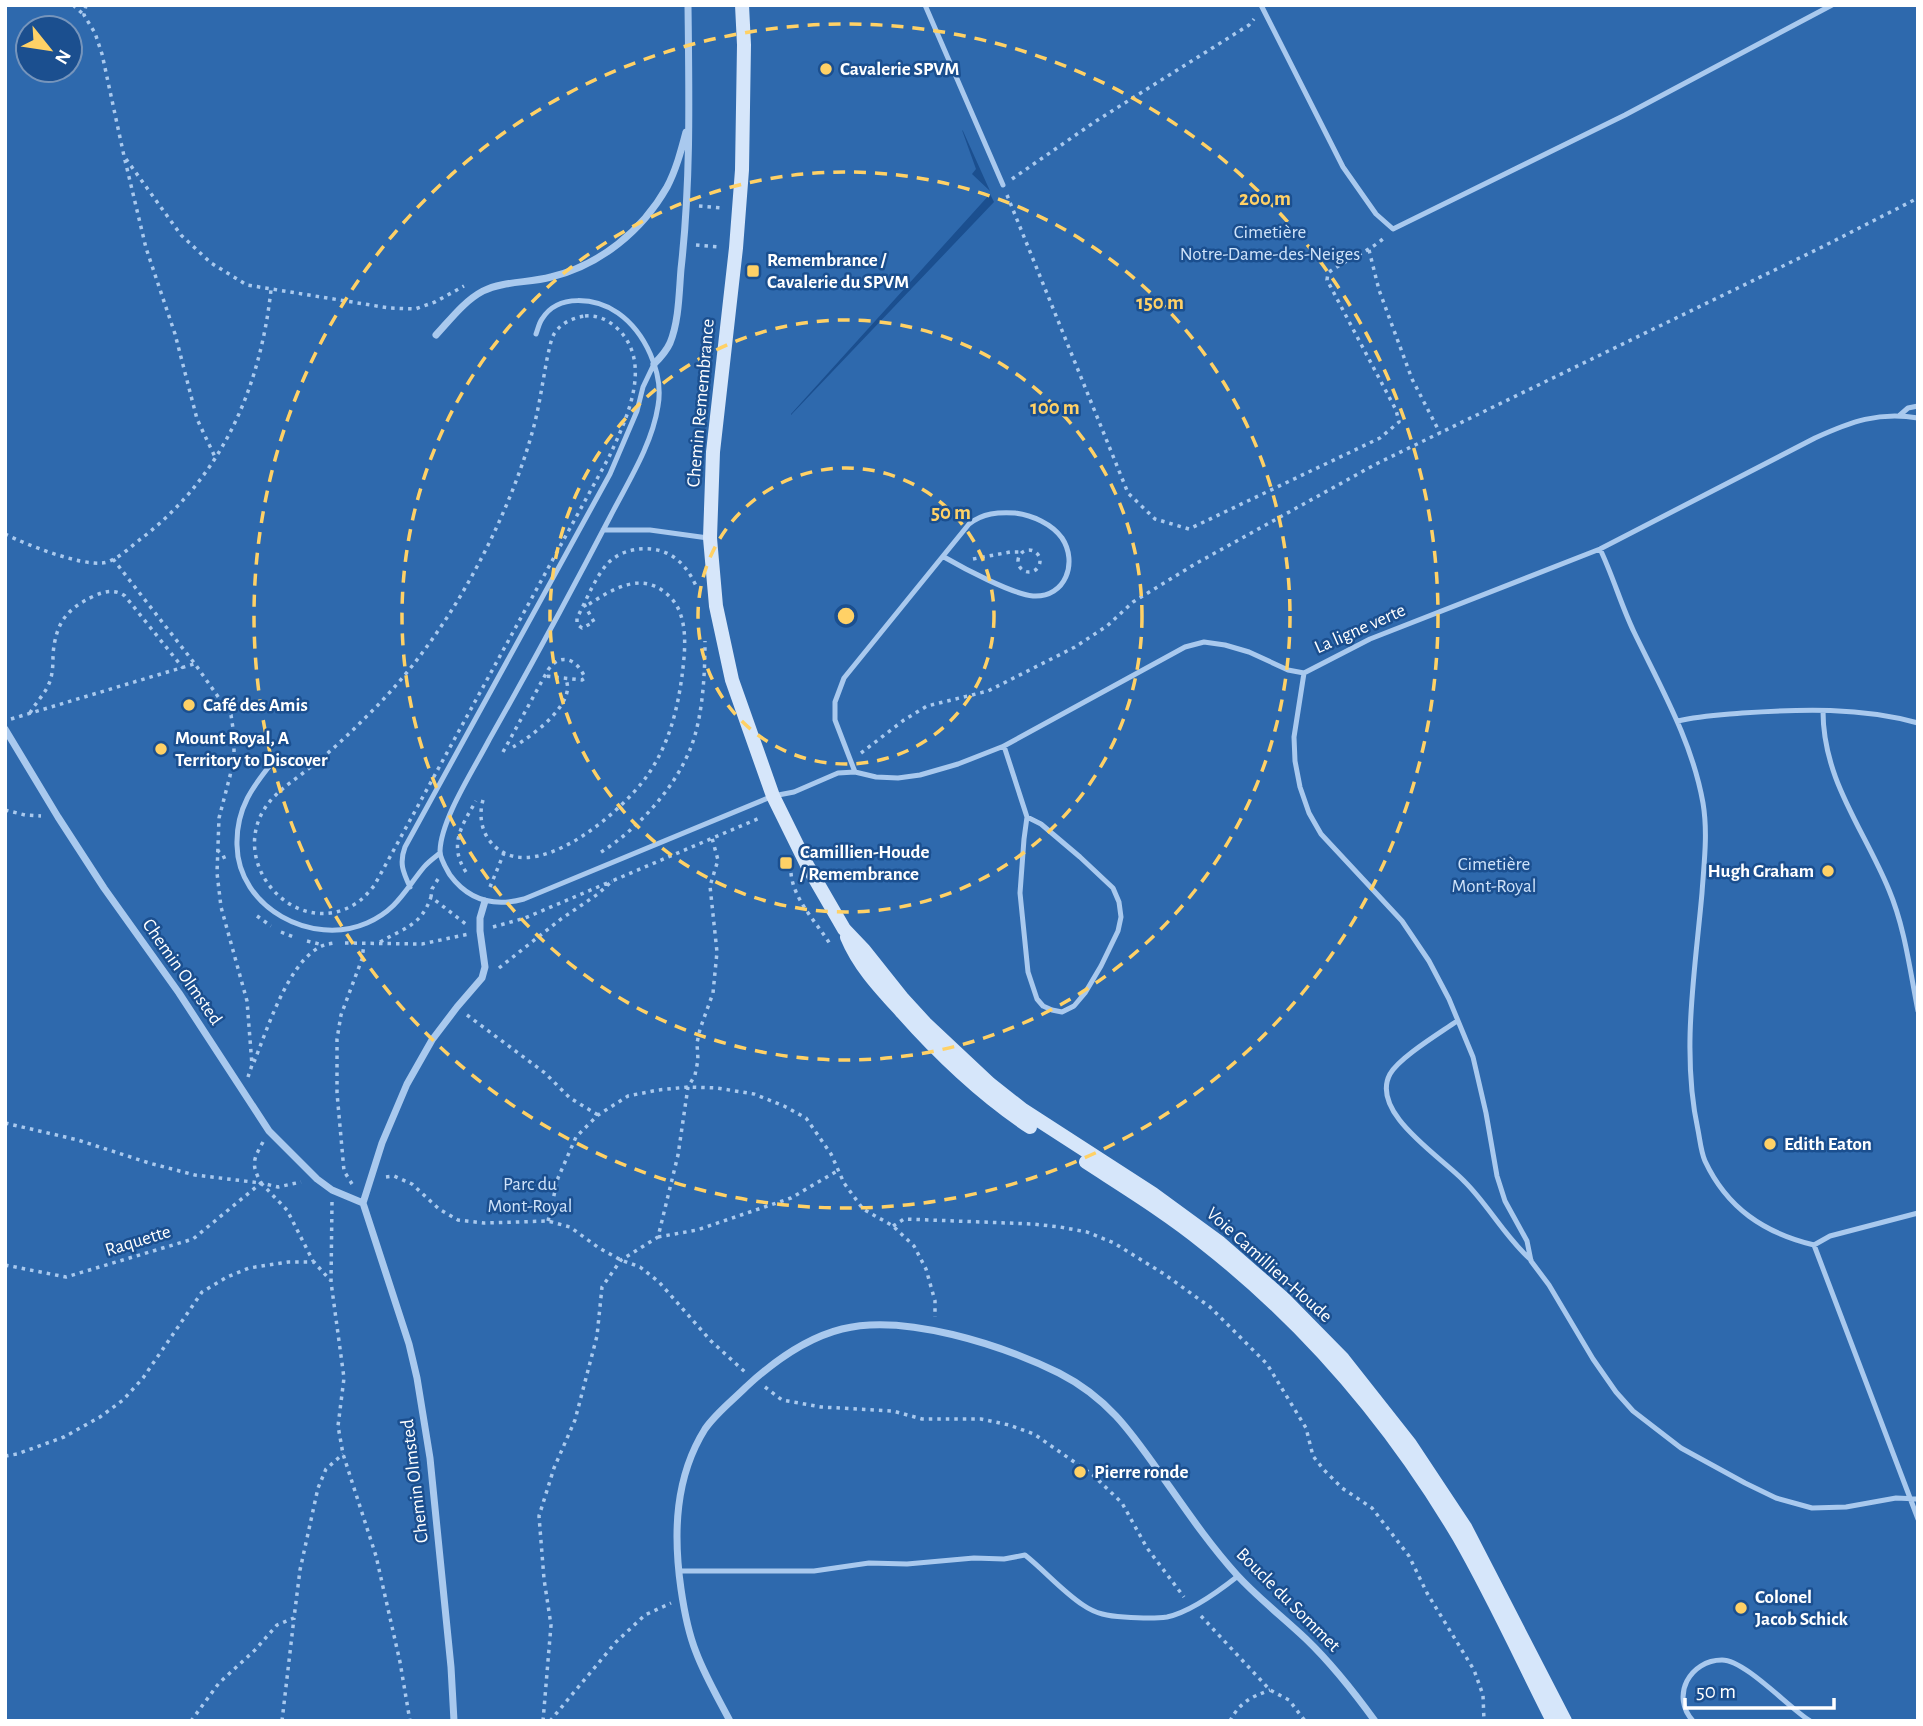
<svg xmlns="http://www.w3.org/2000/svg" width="1923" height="1726" font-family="'Alegreya Sans',sans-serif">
  <rect width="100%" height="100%" fill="#1b4f8f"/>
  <path fill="#2e69ad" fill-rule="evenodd" d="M5,5H1918V1721H5ZM28,28H70V70H28ZM962,130L963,131L990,191L972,174L976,169ZM990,194L994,202L791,415V414Z"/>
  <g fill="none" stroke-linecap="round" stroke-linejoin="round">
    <path stroke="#a9c9ee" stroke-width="3.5" stroke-dasharray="3.5 5" stroke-linecap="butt" d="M73,5L84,15
      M86,5L84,15L95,33L102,54L124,156L146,248L175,334L197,419L215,457
      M126,159L181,235L211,263L247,285L389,308L415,309L435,302L464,286
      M1012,179L1096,121L1249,25L1254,19
      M1007,195L1128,493L1155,519L1189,529L1380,438L1399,422L1396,410L1327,280L1328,273C1346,259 1367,253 1384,238
      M699,206L723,208
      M696,245L720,247
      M1369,250L1379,290L1412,379L1440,433
      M585,316C598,315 609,320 619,330C653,365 626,420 609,457L374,886C368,893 362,900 355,904C300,938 235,874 260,817C271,793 293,782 312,766C330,752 347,736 363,720C418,667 460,604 493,535C510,499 525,461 535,422C540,401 543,380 547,359C549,351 550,342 554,334C561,323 572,318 585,316Z
      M5,534C27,545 78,565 102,563C116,562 131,546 142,538C222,476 260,389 271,290
      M1018 561a11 11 0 1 1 22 0a11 11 0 1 1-22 0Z
      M113,559L195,664L231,715L234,735V756L230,776L219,818L217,873L221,907L247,1001L252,1065L248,1077
      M973,559L1010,552H1022
      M584,604L594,622L582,628L577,624V618C586,601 596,575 609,562C626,546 657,544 675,558C686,566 692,577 697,588
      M30,713C36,702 46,693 50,681C53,672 53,663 53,654C56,623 66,609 94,596C105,591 115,589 125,596L183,668
      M11,719L194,664
      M513,747C531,737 579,702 565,678
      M503,752L548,670C561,651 578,660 585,678L582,680L545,676
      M861,753L904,720L927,706L988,691L1075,647L1107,626L1133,602L1195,564L1376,464L1820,248L1918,198
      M185,756C198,774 218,765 234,756
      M483,800C479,814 481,829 489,840C529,893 622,812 647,776C668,746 677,713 682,676C685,652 689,619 672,599C644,568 613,589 586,606
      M5,810L25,815L41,816
      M217,850L223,855L226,862
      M601,852C637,830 676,787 691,747C703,716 705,673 705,641
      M466,872C448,845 462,825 476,801
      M791,873C793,899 817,923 830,944
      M438,879L432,889L431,897L467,925
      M490,887L504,853
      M257,916L271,926
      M493,927L525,918L612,881
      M281,932L296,938
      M307,941L323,945
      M380,942C404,928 421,926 431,897
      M345,943L422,944L469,934
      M499,968L561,919L598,894L612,881L762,817
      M467,1015L545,1073L570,1098L598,1115
      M254,1062C267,1030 287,966 318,948C323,945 328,944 334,943
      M5,1123L78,1140L149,1163L195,1175L261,1183L287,1210L313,1261
      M263,1142C253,1160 251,1164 261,1183L278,1187L301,1182
      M386,1177L394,1176L412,1184L439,1209L458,1220L484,1223L548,1221L570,1227L599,1248L621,1260L640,1267L659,1282L711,1341L745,1372
      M352,1184L344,1171L337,1093V1039L341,1015L362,959L364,944
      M332,1202L331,1282L344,1378L338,1426L343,1454L376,1556L400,1662L410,1721
      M548,1221L558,1178L576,1137L598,1115L628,1096L658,1090L688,1087L717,1088L754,1094L784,1106L806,1118L831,1154L844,1183L863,1209L893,1226L914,1246L926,1269L935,1301V1317
      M893,1226L904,1219L1033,1224L1060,1227L1087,1232L1114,1243L1164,1274L1210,1307L1267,1364L1306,1428L1313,1456L1324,1470L1342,1488L1372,1508L1409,1556L1427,1593L1474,1670L1483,1695L1484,1721
      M658,1237L697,1230L791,1198L837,1171
      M5,1265L66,1277L193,1239L261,1183
      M765,1387L782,1400L821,1407L893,1411L922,1419H981L1009,1425L1034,1434L1093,1475L1122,1503L1147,1548L1184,1597
      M5,1456L17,1454L64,1437L100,1417L123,1400L143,1378L202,1292L227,1277L249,1268L288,1262H314L330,1280
      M1201,1616L1270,1690L1289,1700L1305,1721
      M191,1721L219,1683L255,1650L277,1625L294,1618L300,1570L318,1488L326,1469L343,1454
      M282,1721L294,1618
      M543,1721L551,1625L544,1579L539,1516L554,1468L575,1420L597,1336L602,1287L621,1260L658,1237L678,1155L688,1087L695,1075L698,1060L697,1043L700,1029L713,993L717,952L710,886L718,860L712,838
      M550,1721L616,1642L645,1615L671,1603
      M1230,1721C1240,1702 1251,1697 1270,1690"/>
    <path stroke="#a9c9ee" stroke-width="5" d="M925,5L1003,185
      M1261,5L1343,167L1376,214L1393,229L1625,115L1832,5
      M536,334C538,329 539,323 542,319C558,293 596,298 618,313C645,332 664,373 658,406C652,445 628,482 610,517C571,592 531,666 489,740C474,769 441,819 440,851C440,859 446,868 450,875C469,901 494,907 524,899L773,796L794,792L838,773L855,772L876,777L898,778L920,775L958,764L1004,746L1185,647L1204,642L1225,645L1249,652L1288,670L1304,673L1370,639L1600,549L1815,438C1850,422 1879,411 1918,418
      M1900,415L1908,408L1918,406
      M603,530H650L708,538
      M1600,549C1613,576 1621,605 1634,632C1661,688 1692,741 1703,803C1708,833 1704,863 1702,893C1695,972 1681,1052 1698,1130C1700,1140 1701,1152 1705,1161C1727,1208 1764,1233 1814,1245L1830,1236L1918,1213
      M1304,673L1294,737L1295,761L1300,787L1309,813L1321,834L1402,921L1429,961L1449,999L1473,1057L1486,1113L1497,1176L1505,1201L1527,1241L1531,1261L1549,1285L1593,1359L1616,1392L1633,1411L1681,1448L1745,1483L1776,1498L1812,1508L1846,1507L1896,1498L1918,1499
      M1823,711C1823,780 1864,829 1889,890C1905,928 1910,971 1918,1011
      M1678,721C1699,716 1720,715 1742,713C1800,709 1861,707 1918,723
      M1004,746L1027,817L1024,839L1020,893L1028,972L1037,999L1043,1006L1052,1010L1062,1012L1074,1006L1085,993L1101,966L1118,931L1121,917L1119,902L1113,888L1080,857L1041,824L1027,817
      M275,759C253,786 236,808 237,845C238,908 312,947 367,923C397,910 405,890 424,867C428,862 435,857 440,853
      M855,772L835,720V702L844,678L969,524C983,513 998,512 1015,513C1032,515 1052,524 1062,538C1078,562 1066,598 1033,596C1012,594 963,568 944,557
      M410,887C403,872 399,863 405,847L610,474L637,411L643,387L654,364
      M1457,1021C1440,1033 1400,1057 1390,1074C1369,1113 1443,1158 1465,1182C1489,1206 1505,1237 1531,1260
      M1814,1245L1918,1519
      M679,1571H814L869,1563L907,1564L974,1558L1004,1559L1025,1555C1045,1571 1062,1591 1083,1605C1096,1614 1108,1616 1124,1617C1137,1618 1154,1619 1167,1617C1191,1612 1219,1591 1238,1576
      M1693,1721C1670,1696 1690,1660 1722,1660C1745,1660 1789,1708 1810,1721"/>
    <path stroke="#a9c9ee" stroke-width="7" d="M436,335C450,320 464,301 483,291C503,281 529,283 551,277C600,265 642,231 667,187C676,170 681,151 686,132
      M654,364C660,358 666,352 670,343C679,321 679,293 681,269C691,181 689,93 688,5
      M5,729L58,817L104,888L179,993L269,1131L317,1179L332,1190L363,1203L409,1344L417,1378L430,1458L451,1667L454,1721
      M363,1203L382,1143L407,1084L432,1040L457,1007L482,978L485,967L480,931V918L485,901
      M730,1721C718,1698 705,1676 696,1652C688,1632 684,1610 681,1589C673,1533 675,1477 705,1429C716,1413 733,1400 746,1387C773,1362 806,1338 842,1329C904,1313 1002,1345 1059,1373C1108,1398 1131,1432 1162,1476C1186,1510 1209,1544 1237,1575C1258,1598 1284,1618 1306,1639C1332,1664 1354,1692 1375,1721"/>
    <path stroke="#d6e6fa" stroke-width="14" d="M742,5L744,45L742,170L736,248L713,452L710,538L716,606L732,680L773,796L807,865L844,929L864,950L903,999L925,1023L990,1084L1023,1110L1153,1194L1220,1243L1283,1298L1343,1359L1410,1444L1465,1527L1565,1721
      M847,937C859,966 880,988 901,1011C939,1054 982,1095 1030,1127
      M1086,1162C1126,1188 1167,1213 1204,1243C1307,1324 1392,1424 1459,1537C1493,1596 1522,1660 1553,1721"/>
  </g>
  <g fill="none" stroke="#ffd166" stroke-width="3.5" stroke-dasharray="12 9">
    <circle cx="846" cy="616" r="148"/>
    <circle cx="846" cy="616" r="296"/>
    <circle cx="846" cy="616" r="444"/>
    <circle cx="846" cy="616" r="592"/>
  </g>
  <g fill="#ffd166" stroke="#1b4f8f" stroke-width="2.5">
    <circle cx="826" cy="69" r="7"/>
    <rect x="746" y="264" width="14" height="14" rx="3.5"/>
    <circle cx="189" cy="705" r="7"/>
    <circle cx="161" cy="749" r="7"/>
    <rect x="779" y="856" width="14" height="14" rx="3.5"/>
    <circle cx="1828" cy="871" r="7"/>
    <circle cx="1770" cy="1144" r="7"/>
    <circle cx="1080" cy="1472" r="7"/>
    <circle cx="1741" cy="1608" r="7"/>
  </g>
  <g text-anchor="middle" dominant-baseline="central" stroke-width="5" stroke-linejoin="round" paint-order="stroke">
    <g font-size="19" font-weight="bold" fill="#fff" stroke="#1b4f8f" text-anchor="start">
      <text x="840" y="69">Cavalerie SPVM</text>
      <text x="767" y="260">Remembrance /<tspan x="767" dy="22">Cavalerie du SPVM</tspan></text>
      <text x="203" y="705">Café des Amis</text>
      <text x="175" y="738">Mount Royal, A<tspan x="175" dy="22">Territory to Discover</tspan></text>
      <text x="800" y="852">Camillien-Houde<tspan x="800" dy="22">/ Remembrance</tspan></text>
      <text x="1814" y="871" text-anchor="end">Hugh Graham</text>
      <text x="1784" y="1144">Edith Eaton</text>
      <text x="1094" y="1472">Pierre ronde</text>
      <text x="1755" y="1597">Colonel<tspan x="1755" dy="22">Jacob Schick</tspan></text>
    </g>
    <g font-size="19" fill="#cfe3fa" stroke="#1b4f8f">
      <text x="1270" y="232">Cimetière<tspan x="1270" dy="22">Notre-Dame-des-Neiges</tspan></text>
      <text x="1494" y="864">Cimetière<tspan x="1494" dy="22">Mont-Royal</tspan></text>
      <text x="530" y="1184">Parc du<tspan x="530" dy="22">Mont-Royal</tspan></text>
    </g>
    <g font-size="19" fill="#fff" stroke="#1b4f8f">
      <text transform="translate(701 403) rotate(-85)">Chemin Remembrance</text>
      <text transform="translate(1360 629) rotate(-24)">La ligne verte</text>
      <text transform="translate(182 972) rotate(55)">Chemin Olmsted</text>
      <text transform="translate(138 1241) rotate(-17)">Raquette</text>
      <text transform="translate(1269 1265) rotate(42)">Voie Camillien-Houde</text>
      <text transform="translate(415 1481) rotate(-97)">Chemin Olmsted</text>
      <text transform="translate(1288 1600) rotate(45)">Boucle du Sommet</text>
    </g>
  </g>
  <circle cx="846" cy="616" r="10" fill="#ffd166" stroke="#1b4f8f" stroke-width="3.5"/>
  <g font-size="21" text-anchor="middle" font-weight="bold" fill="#ffd166" stroke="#1b4f8f" stroke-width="5" stroke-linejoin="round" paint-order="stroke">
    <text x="1265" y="205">200 m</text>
    <text x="1160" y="309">150 m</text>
    <text x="1055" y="414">100 m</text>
    <text x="951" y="519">50 m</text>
  </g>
  <rect width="1923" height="1726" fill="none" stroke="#ffffff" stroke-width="14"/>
  <g transform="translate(49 49) rotate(120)"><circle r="33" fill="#1b4f8f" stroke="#7695bc" stroke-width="2"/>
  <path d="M0-5L12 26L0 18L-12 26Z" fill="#ffd166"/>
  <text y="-10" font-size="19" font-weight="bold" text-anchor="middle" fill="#ffffff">N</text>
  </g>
  <path d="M1685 1698v10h149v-10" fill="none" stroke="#ffffff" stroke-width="3.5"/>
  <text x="1696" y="1698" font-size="21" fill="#ffffff" stroke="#1b4f8f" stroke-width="5" paint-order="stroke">50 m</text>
</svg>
